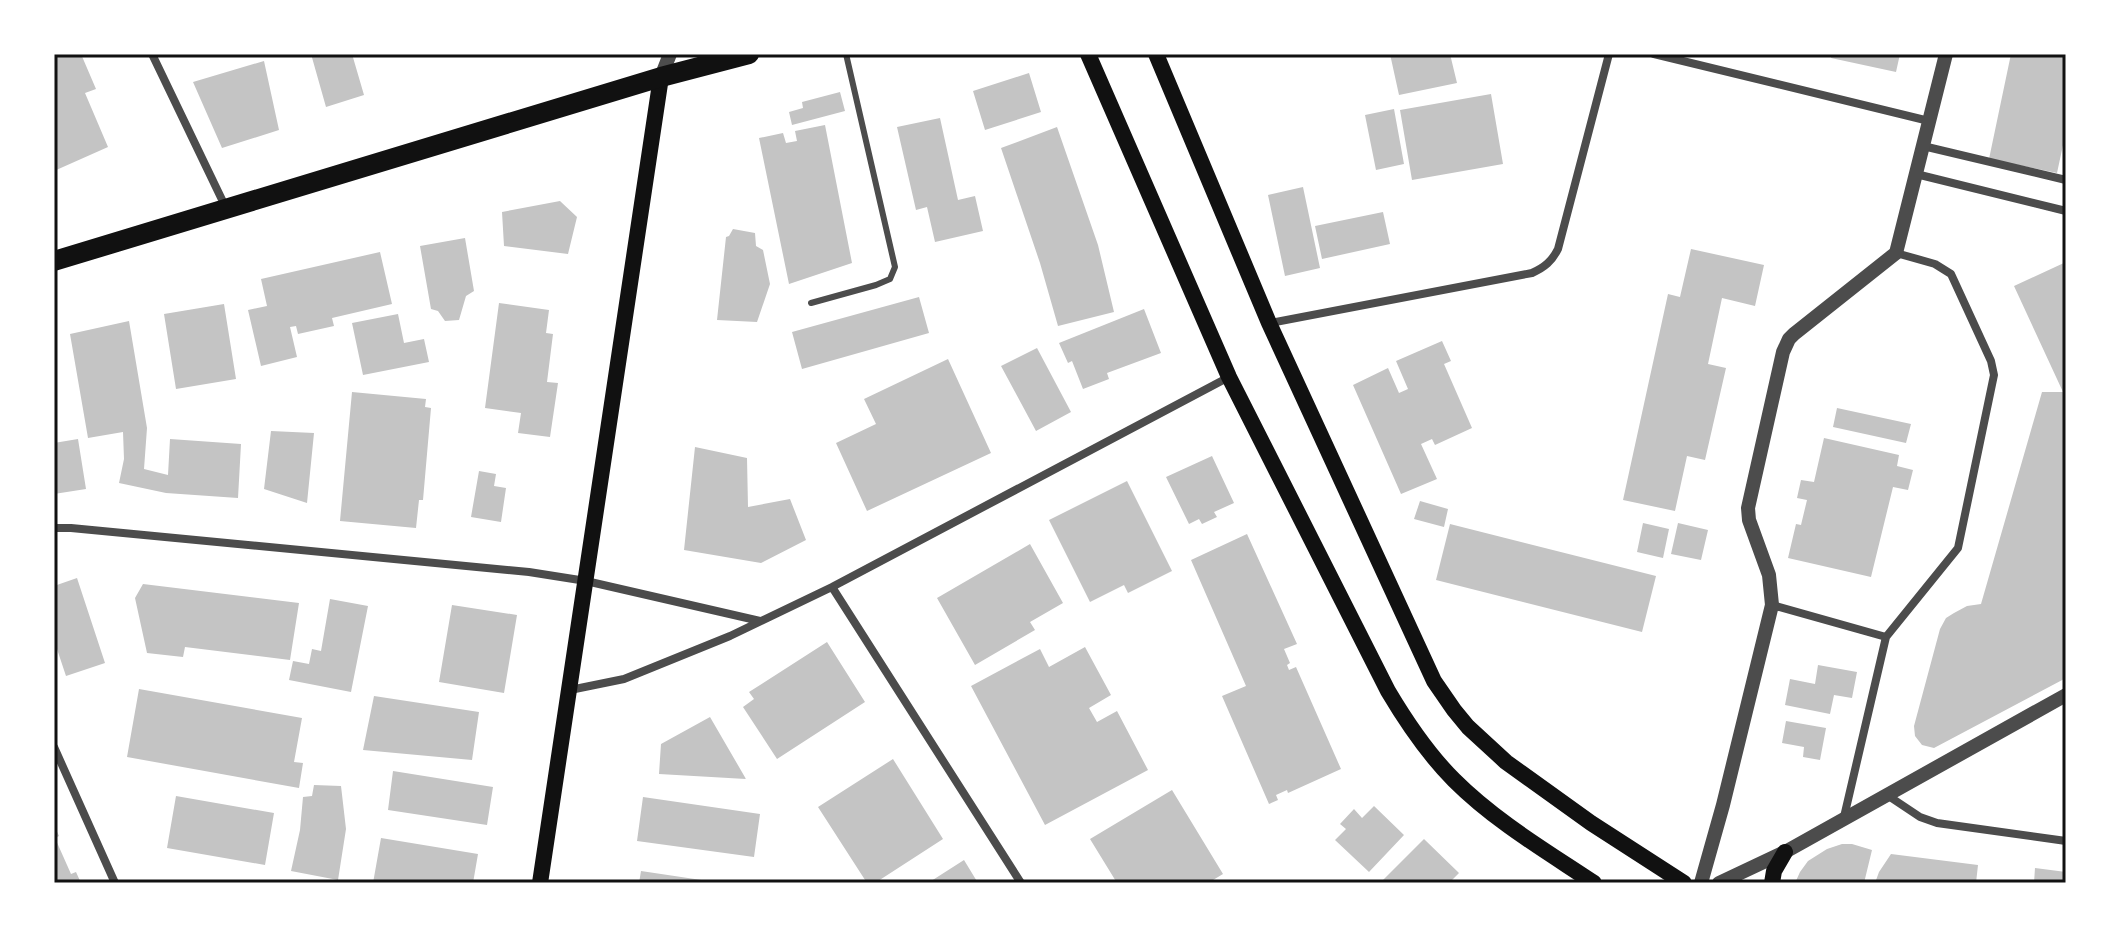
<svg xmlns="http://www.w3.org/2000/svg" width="2120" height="937" font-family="'Open Sans',sans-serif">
  <rect width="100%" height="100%" fill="#fff"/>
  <path fill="#c4c4c4" d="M54,54H81L96,89L85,93L108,147L54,171Z
    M311,54H352L364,95L326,107Z
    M1390,54H1450L1457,83L1399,95Z
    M1832,54H1900L1896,72L1831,58Z
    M2011,54H2066V131L2057,173L1989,159Z
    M264,61L279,130L222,148L193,82Z
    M1029,73L1041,112L985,130L973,91Z
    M840,92L845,111L792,125L789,112L803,108L802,102Z
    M1491,94L1503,164L1412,180L1400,110Z
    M1394,109L1404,164L1376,170L1365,115Z
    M940,118L958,200L975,196L983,231L935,242L927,207L916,210L897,127Z
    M825,125L852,263L789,284L759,138L783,133L786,143L797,141L795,131Z
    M1057,127L1098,245L1114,312L1058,326L1040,263L1001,148Z
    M1303,187L1320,268L1285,276L1268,195Z
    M560,201L577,217L568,254L504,246L502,212Z
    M1383,212L1390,244L1322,259L1315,226Z
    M733,229L755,233L756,246L763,250L770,284L757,322L717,320L726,237L729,236Z
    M465,238L474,291L466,296L459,320L445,321L438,311L431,309L420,246Z
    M1691,249L1764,265L1755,306L1722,298L1708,364L1726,368L1705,460L1687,456L1675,511L1623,500L1668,294L1680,297Z
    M380,252L392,304L332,318L334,326L298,334L296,326L290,327L297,357L261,366L248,310L267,306L261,279Z
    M2066,262V390L2063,392H2066V623L2063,628L2066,630V678L1934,748L1922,745L1915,736L1914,726L1940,629L1946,618L1954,613L1967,606L1981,604L2042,392H2063L2014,286Z
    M919,297L929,333L802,369L792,332Z
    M499,303L549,310L546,333L553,334L547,382L558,383L550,437L518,433L521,413L485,408Z
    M224,304L236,379L176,389L164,314Z
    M1144,309L1161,353L1107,373L1109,379L1083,389L1072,361L1068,363L1059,343Z
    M398,314L404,343L424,339L429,362L363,375L352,323Z
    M129,321L147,428L144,469L168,475L170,439L241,444L238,498L166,493L119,483L124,459L123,432L88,438L70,334Z
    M1442,341L1451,361L1444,364L1472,428L1435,445L1432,439L1421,444L1437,479L1401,494L1353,385L1388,368L1399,393L1408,389L1396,361Z
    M1037,348L1071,412L1036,431L1001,366Z
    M948,359L991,453L867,511L836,443L876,424L864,399Z
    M352,392L426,399L425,407L431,408L423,500H419L416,528L340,521Z
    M1837,408L1911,424L1906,443L1833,427Z
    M271,431L314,433L307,503L264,489Z
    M1824,438L1899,455L1897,466L1913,470L1908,490L1893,487L1871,577L1788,558L1796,524L1801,525L1807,500L1797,498L1801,480L1814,482Z
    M78,439L86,489L54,494V443Z
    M695,447L747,458L748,507L790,499L806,540L761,563L684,550Z
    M1212,456L1234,503L1214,512L1217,517L1202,524L1199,519L1189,524L1166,477Z
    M479,471L496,474L494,486L506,488L501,522L471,517Z
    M1127,481L1172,571L1128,593L1124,585L1090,602L1049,520Z
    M1420,501L1448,509L1444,527L1414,519Z
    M1643,523L1669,529L1663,558L1637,552Z
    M1678,523L1708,530L1701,560L1671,554Z
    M1450,524L1656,576L1642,632L1436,580Z
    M1247,534L1297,644L1284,649L1290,663L1287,665L1289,670L1296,667L1341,769L1288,793L1287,790L1276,795L1278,800L1269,804L1222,696L1246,686L1191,560Z
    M1030,544L1063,603L1030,622L1035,630L975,665L937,598Z
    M77,578L105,663L66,676L54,640V586Z
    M143,584L299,603L290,660L185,647L183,657L147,653L135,598Z
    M330,599L368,606L351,692L289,680L293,661L309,664L312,649L321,651Z
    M452,605L517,615L504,693L439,682Z
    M827,642L865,702L777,759L743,707L754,699L749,692Z
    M1085,647L1111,695L1089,708L1097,722L1117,711L1148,770L1045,825L971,686L1040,649L1049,667Z
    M1818,665L1857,672L1852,698L1834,695L1830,714L1785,705L1790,679L1815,684Z
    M139,689L302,718L294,762L303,763L299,788L127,757Z
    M374,696L479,712L472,760L363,750Z
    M710,717L746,779L659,774L661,744Z
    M1786,721L1826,728L1820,760L1803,757L1804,747L1782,743Z
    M893,759L943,839L875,883H867L818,807Z
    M393,771L493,787L487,825L388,810Z
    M314,785L341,786L346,829L338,880L291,871L300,830L303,797L312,796Z
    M1172,790L1223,874L1208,883H1117L1090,839Z
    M176,796L274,813L265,865L167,848Z
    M643,797L760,814L754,857L637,841Z
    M1374,806L1404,835L1369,872L1335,840L1346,829L1340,824L1354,809L1362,818Z
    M54,825L59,836L55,838L71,874L76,872L81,883H54Z
    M381,838L478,854L473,883H373Z
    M1424,839L1459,873L1449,883H1380Z
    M1842,844H1852L1872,850L1864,883H1795L1800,872L1808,861L1827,849Z
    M1891,854L1978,865L1976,883H1875L1879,872Z
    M964,860L978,883H928Z
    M2035,868L2066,872V883H2034Z
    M641,871L708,881L707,883H639Z"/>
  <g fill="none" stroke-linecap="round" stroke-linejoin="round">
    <path stroke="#4c4c4c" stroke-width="6" d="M811,303L876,285L890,279L895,267L846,54"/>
    <path stroke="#4c4c4c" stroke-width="8" d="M152,54L226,208
      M1654,54L1929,121
      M1923,146L2066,180
      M1916,174L2066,211
      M1270,323L1532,273C1545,267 1552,261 1558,249L1609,54
      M54,528H71L529,572L586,581L760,621
      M832,587L1021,883
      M1772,605L1886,637
      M570,690L624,679L730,636L832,587L1229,377
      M54,747L115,883
      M1887,795L1920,817L1937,823L2066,841
      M1844,817L1886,637L1958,548L1994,375L1991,361L1951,274L1935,264L1896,253"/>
    <path stroke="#4c4c4c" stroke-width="14" d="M661,77L670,54
      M1701,883L1723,805L1772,605L1769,575L1749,520L1748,508L1783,352L1789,339L1794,334L1896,253L1946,54
      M1719,883L1785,852L2066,695"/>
    <path stroke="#111" stroke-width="16" d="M1088,54L1229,377L1388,691C1407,723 1428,754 1454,780C1495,821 1546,851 1594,883
      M1156,54L1269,323L1434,681L1454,710L1468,727L1506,762L1591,823L1684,883
      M540,883L661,77
      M1772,883L1774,871L1785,852"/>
    <path stroke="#111" stroke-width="20" d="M54,261L661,77L749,54"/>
  </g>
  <rect width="2120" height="937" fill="none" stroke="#ffffff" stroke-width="112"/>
  <rect x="56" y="56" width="2008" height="825" fill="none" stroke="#111" stroke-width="3"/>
</svg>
